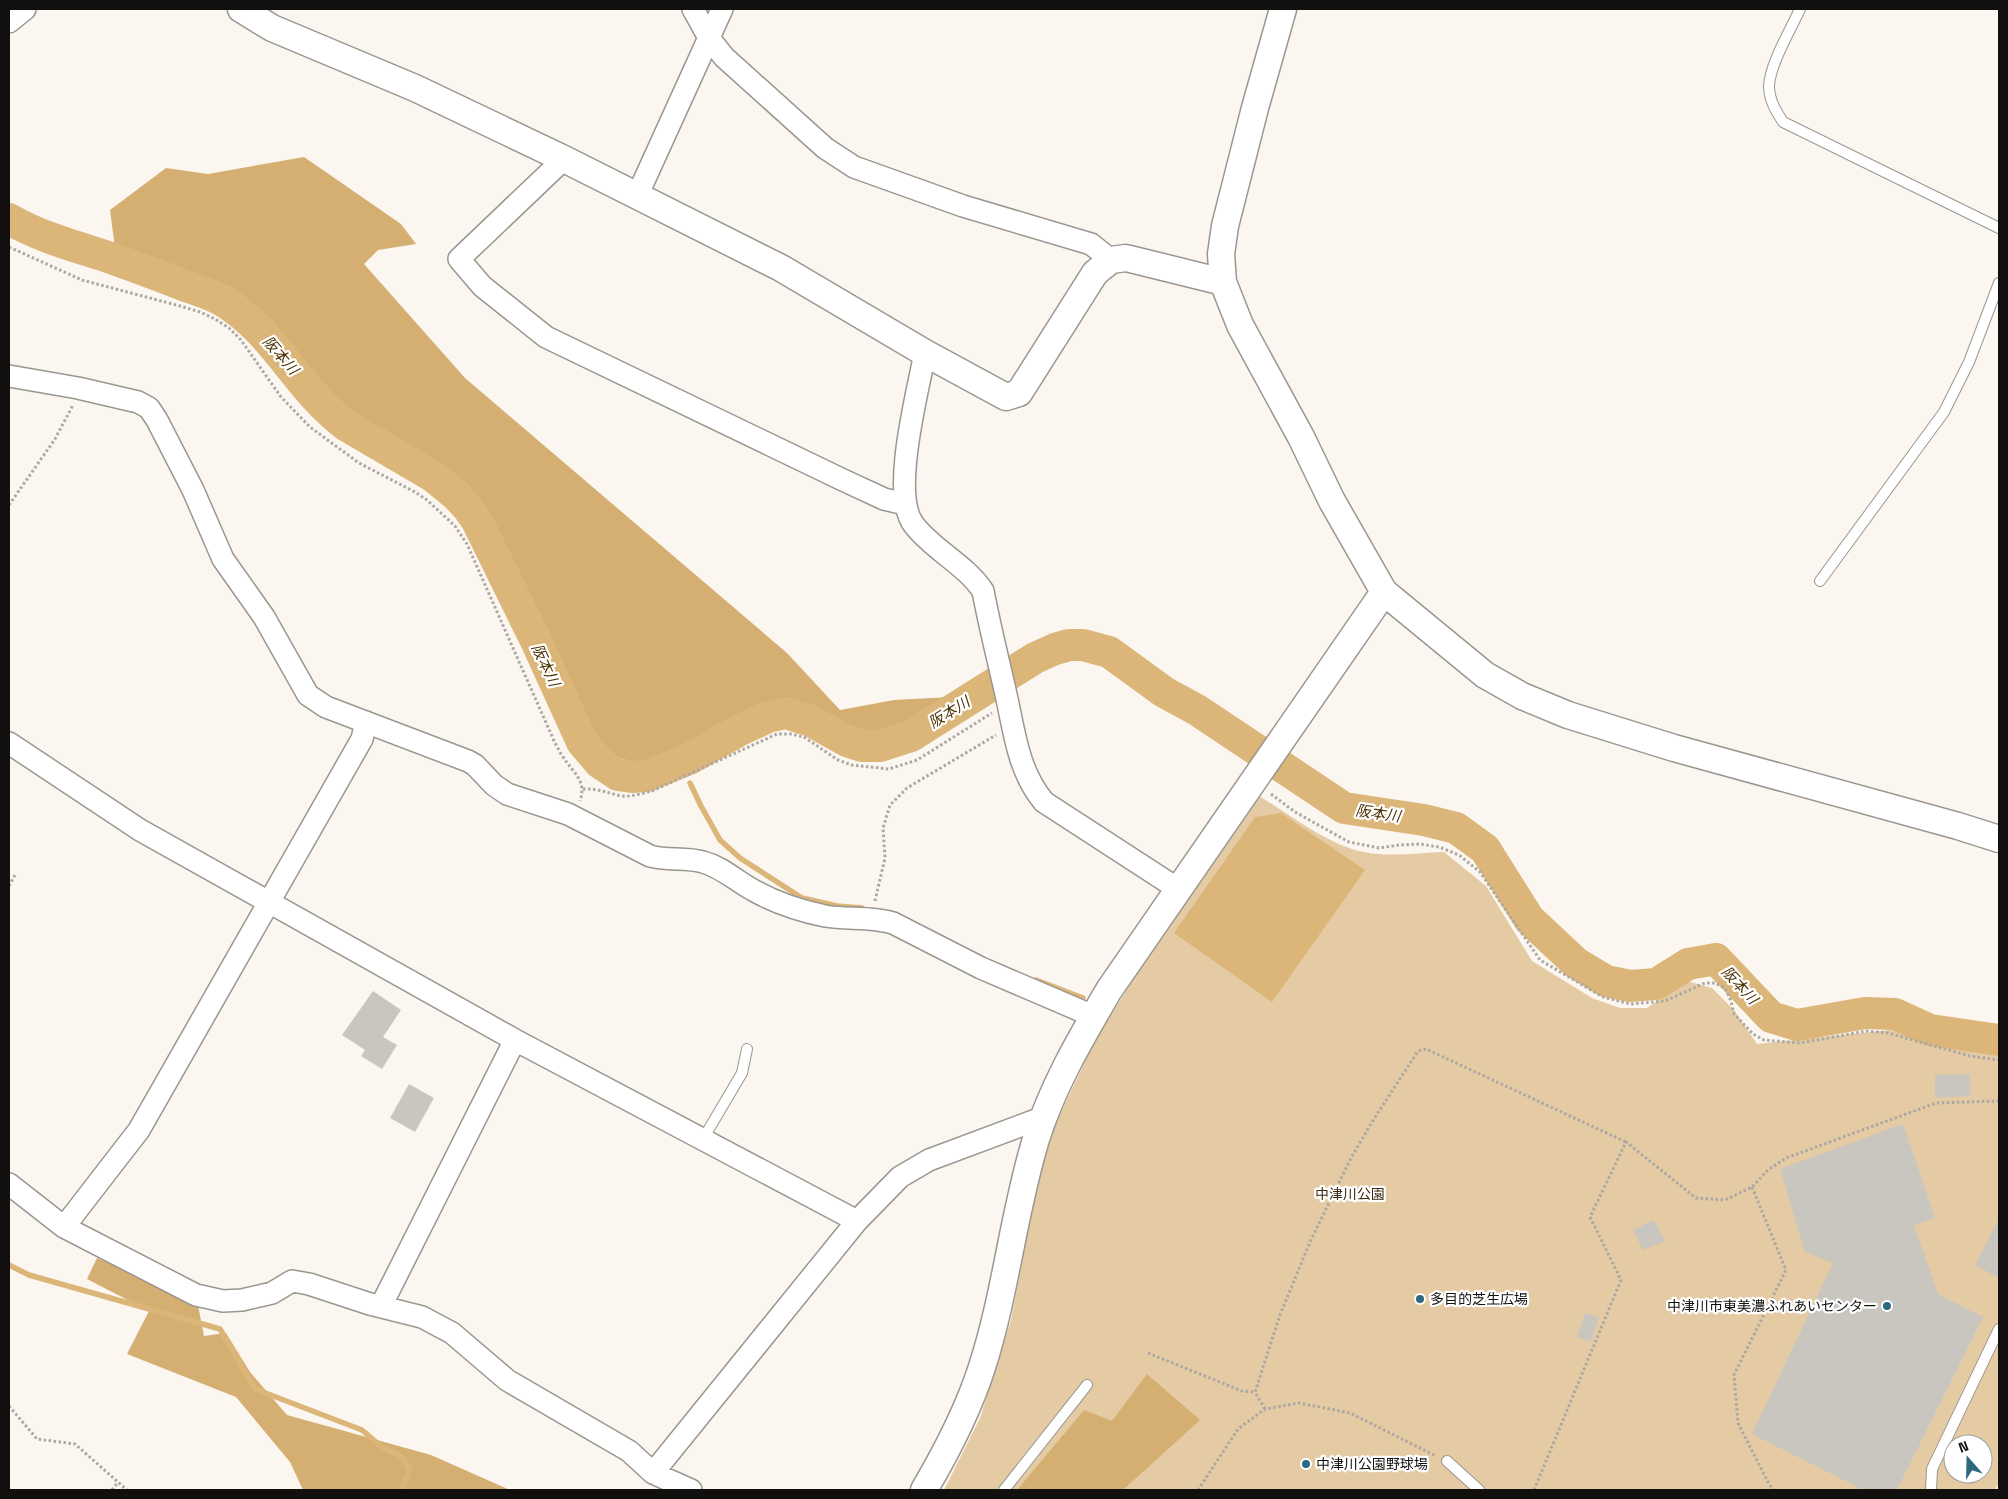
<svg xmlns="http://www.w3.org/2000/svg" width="2008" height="1499" font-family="'Space Grotesk','Noto Sans JP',sans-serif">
  <rect width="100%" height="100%" fill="#fbf6f0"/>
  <path fill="#e5cba3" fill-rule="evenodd" d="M1256,794C1284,811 1319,838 1349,848C1379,859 1414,853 1444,852L1486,886L1532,961L1592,998L1620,1008H1647L1687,981L1712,988L1734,1010L1757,1044L1890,1030L1999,1054V1482L1995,1490H944L980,1418L1011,1320L1029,1226L1049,1137L1095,1041L1161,935ZM1953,1444H1983V1474H1953Z"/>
  <path fill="#d5af72" d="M304,157L401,224L416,244L378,250L364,264L465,378L787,653L840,710L894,700L951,697L915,721L860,739L788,705L696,746L639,766L589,744L482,517L462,490L440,472L348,418L316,386L261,318L226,291L115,248L110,210L166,168L208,174Z
    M97,1258L146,1278L198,1305L204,1336L226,1333L250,1372L287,1415L431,1455L510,1490H303L290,1462L236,1397L127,1354L149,1311L87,1279Z
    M1147,1374L1200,1420L1123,1490H1017L1084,1410L1112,1421Z"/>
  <path fill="#dcb679" d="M1281,813L1365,870L1272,1002L1174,933L1255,817Z"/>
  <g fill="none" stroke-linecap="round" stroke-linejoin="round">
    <path stroke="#dcb679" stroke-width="5.5" d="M675,765L679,770
      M690,783L701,806L720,840L740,858L802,898L837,906L862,908
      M1036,980L1083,998
      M9,1265L29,1275L220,1329L255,1389L362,1430L383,1448L401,1456L410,1469L402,1490"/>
    <path stroke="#dcb679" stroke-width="32" d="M9,219C40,237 74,246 108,257C133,266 158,275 183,285C196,290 212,294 225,302C276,334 299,391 347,426L434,477L456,495L468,508L477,521L537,643L582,742L600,763L618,775L632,777L647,776L689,759L738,731L768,717L786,713L811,721L847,741L862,746H880L911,736L1035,658L1055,649L1069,645H1083L1109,652L1164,692L1197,710L1344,808L1424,820L1456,828L1485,849L1529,919L1576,963L1606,981L1630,986L1656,984L1688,964L1716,959L1771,1017L1797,1025L1865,1013L1895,1014L1930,1030L1999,1040"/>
  </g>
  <path fill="#c9c5bf" d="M373,991L401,1010L383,1037L397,1045L382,1069L361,1056L365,1050L342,1035Z
    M1970,1074V1096L1935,1098V1075Z
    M409,1084L434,1098L415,1132L390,1118Z
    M1903,1124L1935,1218L1914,1225L1938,1294L1983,1317L1897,1490H1864L1752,1434L1833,1263L1805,1252L1780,1169Z
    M1999,1218V1278L1975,1265Z
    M1654,1220L1665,1241L1643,1250L1633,1230Z
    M1585,1313L1599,1317L1591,1342L1577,1337Z"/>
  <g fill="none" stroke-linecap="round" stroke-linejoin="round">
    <defs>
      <path id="service" d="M1800,9C1791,29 1770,64 1769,86C1769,100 1776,111 1783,122L1999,228
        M1820,581L1944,412L1969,362L1999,283
        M703,1139L742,1073L747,1049
        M1447,1461L1479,1490
        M1004,1490L1087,1385
        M1931,1490L1932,1469L1999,1329"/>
      <path id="minor" d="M693,9L709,38L724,57L825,148L854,167L963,206L1091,244L1111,260
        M9,22L25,9
        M564,159L459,259L482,286L546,337L843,480L884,499L905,504
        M637,196L722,9
        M925,353C918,391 890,495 914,525C933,550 965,564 983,591C990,628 999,663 1007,699C1015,736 1019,772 1044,802L1178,889
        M9,376L78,388L138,402L149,408L157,420L193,490L223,559L264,617L308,695L326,707L468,761L475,765L494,785L507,794L568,814L650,856C667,861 686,857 703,862C722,867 736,881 753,890C774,902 801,911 825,916C847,920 871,916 893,923L981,968L1093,1016
        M9,743L140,830L515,1040L857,1221
        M9,1184L64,1227L196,1295L223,1301L242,1300L272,1293L292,1281L309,1284L370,1304L422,1317L452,1333L507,1380L629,1451L653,1473L691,1490
        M64,1227L139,1130L362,739L366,722
        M381,1306L515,1040
        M653,1473L857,1221L900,1177L929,1160L1044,1117"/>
      <path id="tertiary" d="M241,9L272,28L415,88L564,159L781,268L925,353L1006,397L1019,393L1095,273L1111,260L1126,258L1223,282
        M1283,9L1255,108L1225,226L1221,254L1223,282L1240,325L1301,437L1332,501L1384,592L1485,675L1522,696L1568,715L1674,748L1958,826L1999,839
        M924,1490C947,1451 968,1411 982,1367C1006,1293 1013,1214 1036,1139C1053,1085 1081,1038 1109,990L1384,592"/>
    </defs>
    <use href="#service" stroke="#9a9690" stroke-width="12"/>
    <use href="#minor" stroke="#9a9690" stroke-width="24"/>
    <use href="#tertiary" stroke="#9a9690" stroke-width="29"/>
    <path stroke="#aba8a3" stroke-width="3" stroke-dasharray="2.5 2.5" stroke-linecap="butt" d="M9,247L82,280L180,306L200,312L215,319L229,328L241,340L281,397L310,427L359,463L415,492L427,500L455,526L467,544L555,743C558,748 560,753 563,757C573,773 587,780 580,801
      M9,505L55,439L73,405
      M583,789C597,788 608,793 621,796C632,797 643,793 652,791L777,734H791L804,737L838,760L852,765L889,769L917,760L992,713
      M1271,794L1295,812L1349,842L1379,848L1399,845L1420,844L1439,847L1459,855L1480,872L1540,960L1603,997L1630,1004L1665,1001L1705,983H1715L1725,988L1731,1001L1734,1014L1753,1034L1764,1040L1800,1043L1866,1031L1888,1033L1970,1056L1999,1060
      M9,886L16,873
      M875,901L885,858L883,828L890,805L907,788L996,735
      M1752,1187L1786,1270L1734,1375L1738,1423L1769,1484L1774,1490
      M1148,1353L1242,1391L1255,1392
      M9,1406L37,1439L75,1444L127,1490
      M1265,1409L1255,1392L1280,1315L1310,1242L1351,1158L1372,1122L1418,1051L1426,1049L1626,1142
      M112,1490L118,1482
      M1198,1490L1238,1429L1265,1409L1299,1403L1350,1413L1436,1456
      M1534,1490L1621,1280L1590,1217L1626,1142L1696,1198L1725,1200L1752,1187L1768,1170L1786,1158L1936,1103L1999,1101"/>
    <use href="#service" stroke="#fff" stroke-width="10"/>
    <use href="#minor" stroke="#fff" stroke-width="21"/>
    <use href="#tertiary" stroke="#fff" stroke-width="26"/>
  </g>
  <g fill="#2d6780" stroke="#fff" stroke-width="2">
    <circle cx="1420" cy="1299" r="5"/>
    <circle cx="1887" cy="1306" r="5"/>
    <circle cx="1306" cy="1464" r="5"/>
  </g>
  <g text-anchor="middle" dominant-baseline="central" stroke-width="4.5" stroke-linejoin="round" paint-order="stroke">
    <g font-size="14" fill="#3b2a0f" stroke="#fff">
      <text x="1350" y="1194">中津川公園</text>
    </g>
    <g font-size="14" fill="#11100e" stroke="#fff" text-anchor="start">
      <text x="1430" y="1299">多目的芝生広場</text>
      <text x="1877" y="1306" text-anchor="end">中津川市東美濃ふれあいセンター</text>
      <text x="1316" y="1464">中津川公園野球場</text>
    </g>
    <g font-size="15" font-style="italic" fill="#4b3200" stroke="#fff">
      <text transform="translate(281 355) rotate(49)">阪本川</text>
      <text transform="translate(546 665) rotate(65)">阪本川</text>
      <text transform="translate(949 712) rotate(-32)">阪本川</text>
      <text transform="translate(1378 813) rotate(8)">阪本川</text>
      <text transform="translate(1740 985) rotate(47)">阪本川</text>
    </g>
  </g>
  <rect width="2008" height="1499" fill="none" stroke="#11100e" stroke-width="20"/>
  <g transform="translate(1968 1459) rotate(340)"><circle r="24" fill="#ffffff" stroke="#a09f9f"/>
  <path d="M0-4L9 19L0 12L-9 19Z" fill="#2d6780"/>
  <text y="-8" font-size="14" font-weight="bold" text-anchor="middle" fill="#11100e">N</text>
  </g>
</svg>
